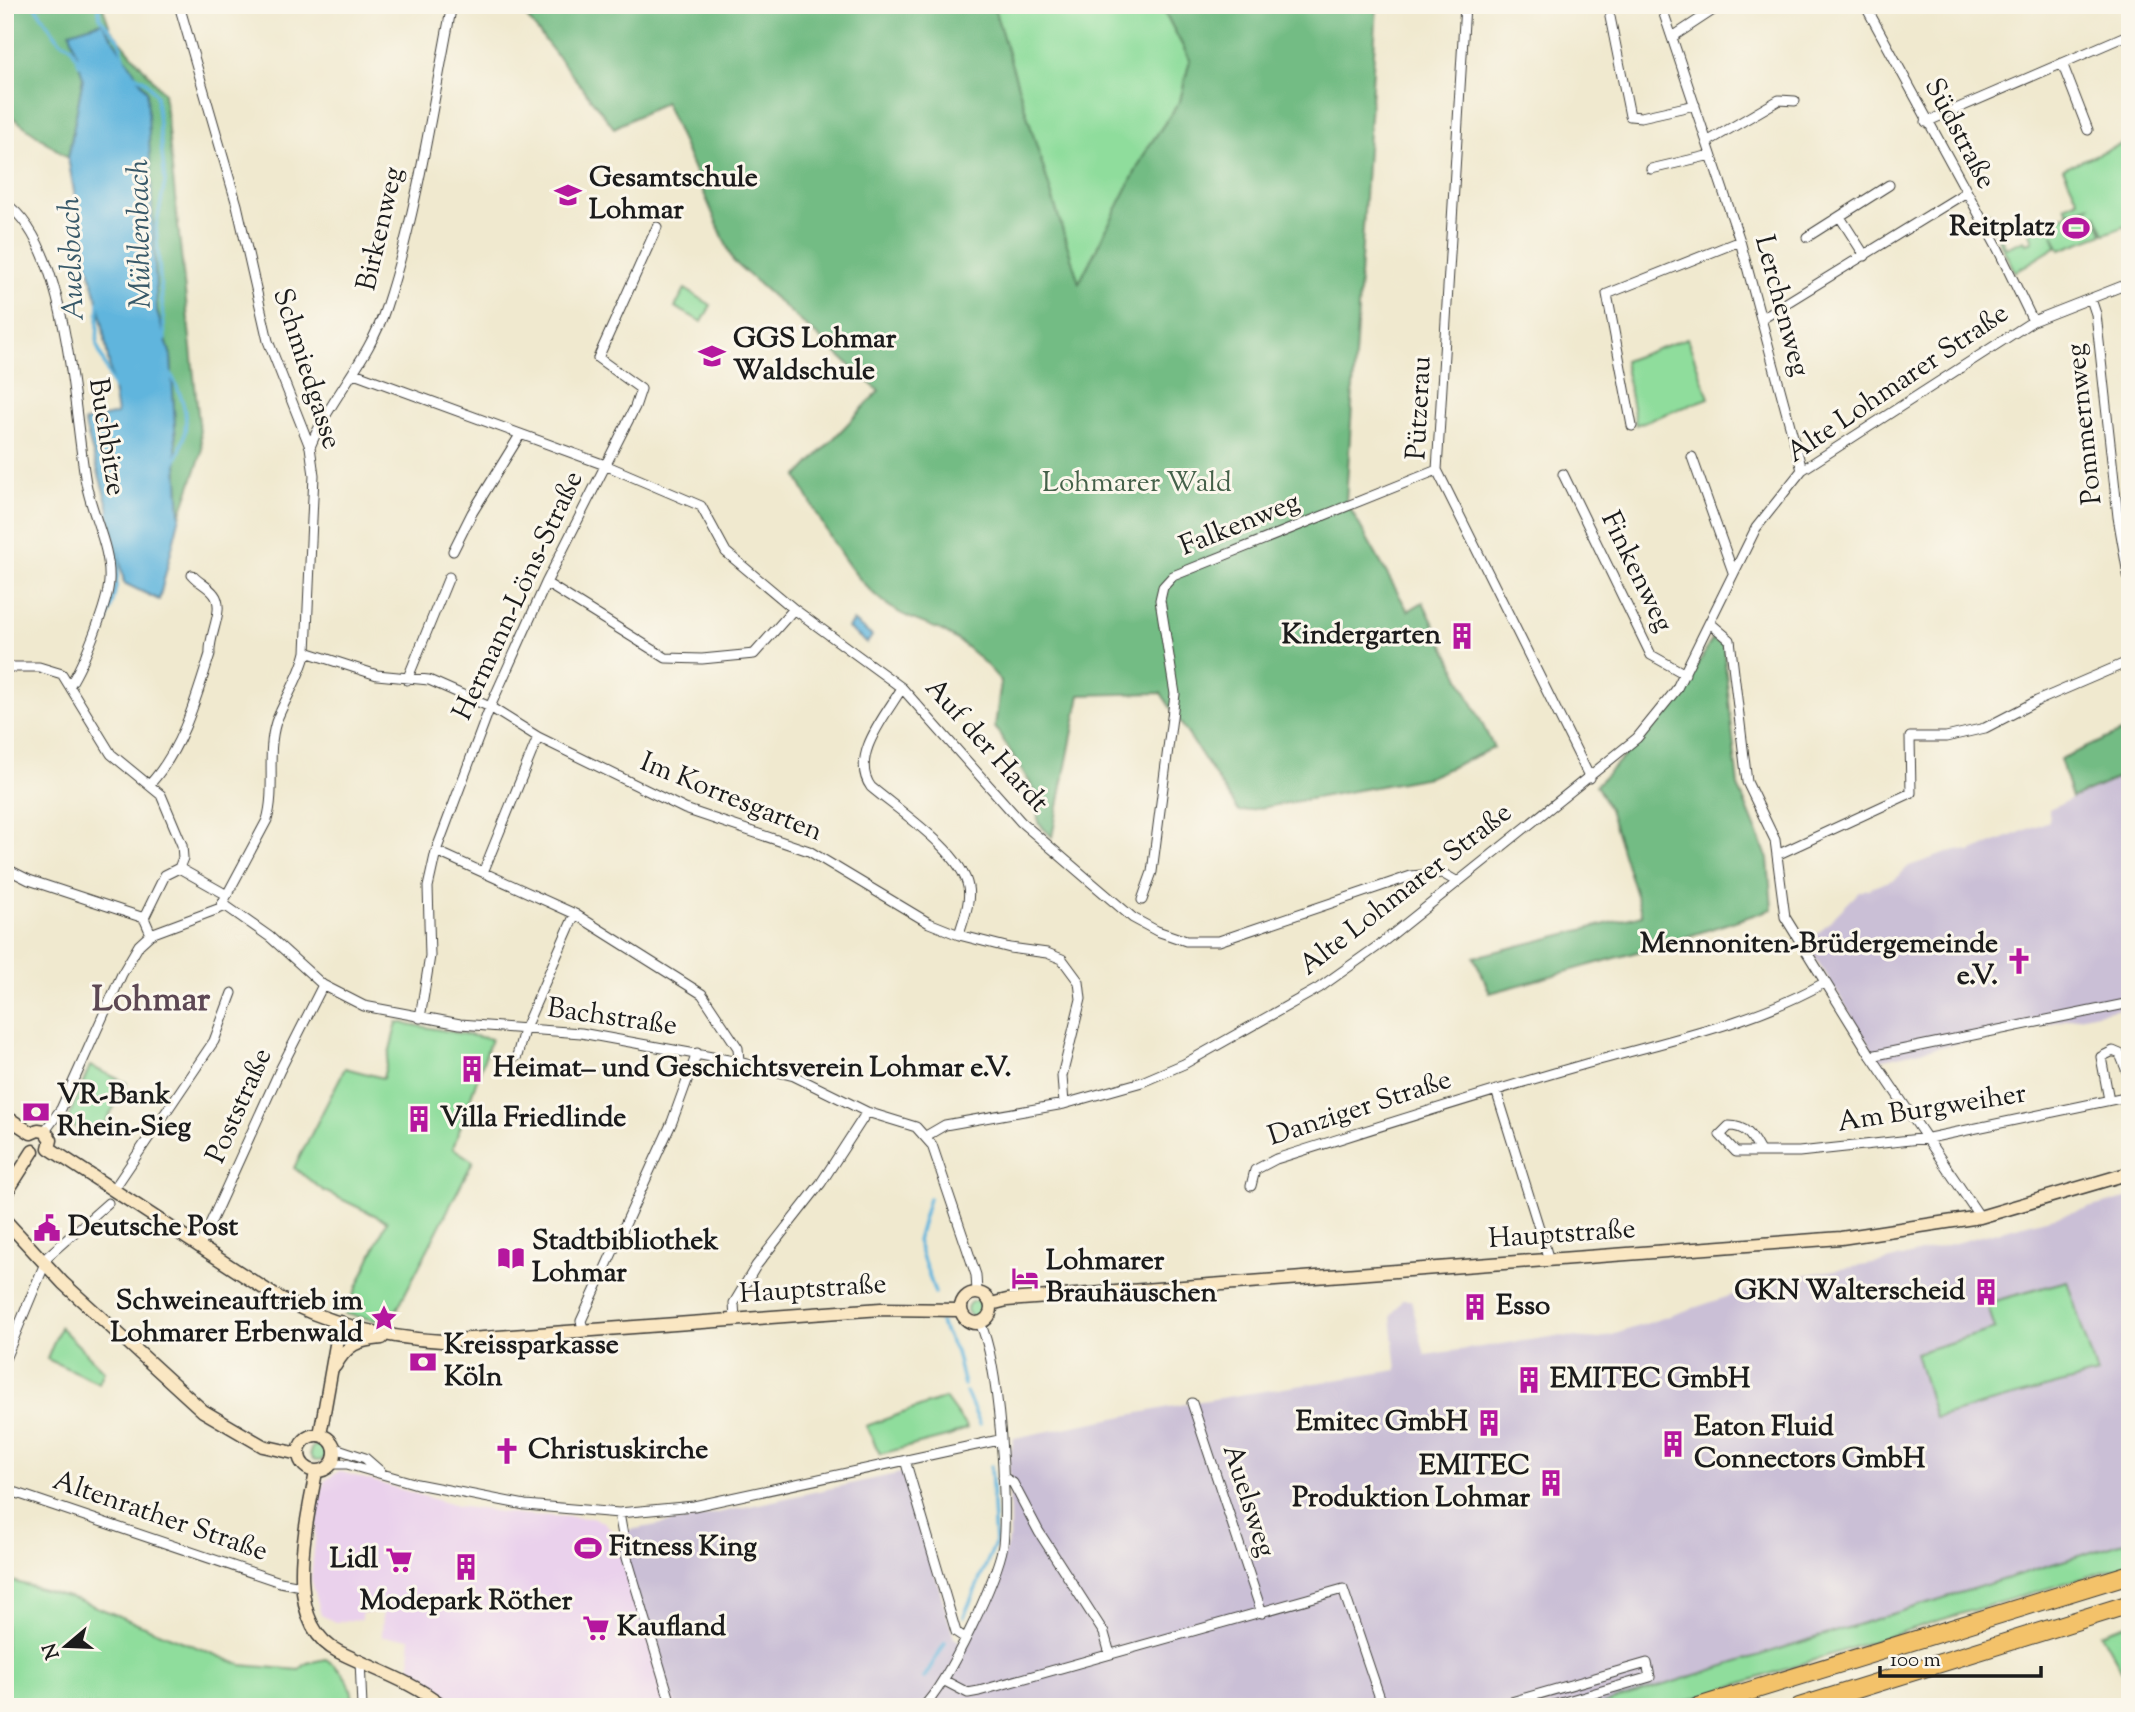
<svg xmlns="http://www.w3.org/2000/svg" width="2135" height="1712" font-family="'Sorts Mill Goudy',serif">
  <rect width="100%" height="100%" fill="#fbf7ec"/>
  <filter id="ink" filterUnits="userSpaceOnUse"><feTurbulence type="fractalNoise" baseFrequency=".0143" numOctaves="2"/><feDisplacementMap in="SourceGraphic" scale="14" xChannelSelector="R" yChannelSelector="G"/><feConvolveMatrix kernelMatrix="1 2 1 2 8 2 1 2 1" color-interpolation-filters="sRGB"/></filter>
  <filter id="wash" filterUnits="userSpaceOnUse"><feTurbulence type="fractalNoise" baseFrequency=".00686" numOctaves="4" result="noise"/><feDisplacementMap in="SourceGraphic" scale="28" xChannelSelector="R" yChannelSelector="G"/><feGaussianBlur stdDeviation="1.57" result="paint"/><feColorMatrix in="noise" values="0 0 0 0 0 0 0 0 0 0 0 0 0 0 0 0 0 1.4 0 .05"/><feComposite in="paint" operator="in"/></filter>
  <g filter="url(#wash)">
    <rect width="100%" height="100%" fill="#f0e9cf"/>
    <path fill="#ead1ec" d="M339,1471L457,1506L516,1514L591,1518L604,1522L614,1533L632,1593L677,1707H474L472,1701H462L458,1705L411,1673L410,1638L382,1637L383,1612L362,1613V1620L335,1622L321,1615L311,1578L319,1503L324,1481Z"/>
    <path fill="#cabfd6" d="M2130,773V1006L1879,1060L1807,944L1859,892L1895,879L1909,866L1956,850L1970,852L2049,821V809Z
      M2130,1197V1540L1593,1707H677L632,1593L614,1533L699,1517L905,1472L954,1638L967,1645L1010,1538L1009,1459L1014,1438L1195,1402L1397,1370L1391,1316L1402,1300H1411L1425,1355L1558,1336L1600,1339L1784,1278L1879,1263Z"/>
    <path fill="#8fdd9c" stroke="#567c5c" stroke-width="2" d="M993,5H1161L1190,60L1180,101L1147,149L1079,284Z
      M2130,141V237L2125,226L2105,234L2096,214L2103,234L2060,250L2053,234L2057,246L2015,272L1985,213L1988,212L2006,248L2024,240L2026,243L2033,241L2024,218L2041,217L2048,222L2092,205L2068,212L2065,206L2078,200L2063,168Z
      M685,289L711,305L702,322L675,307Z
      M1687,338L1709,398L1636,425L1624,361Z
      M397,1022L491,1039L453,1148L473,1161L390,1323L345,1314L387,1221L324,1191L294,1168L345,1068L383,1078Z
      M90,1066L127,1083L97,1138L66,1123Z
      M2067,1281L2097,1374L1935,1418L1916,1353L1995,1329L1987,1303Z
      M967 1309a8 8 0 1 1 16 0a8 8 0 1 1-16 0Z
      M60,1327L104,1371L99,1383L47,1359Z
      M945,1398L967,1428L950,1436L880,1454L866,1426Z
      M310 1453a8 8 0 1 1 16 0a8 8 0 1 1-16 0Z
      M2130,1540V1564L1930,1623L1667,1707H1593Z
      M5,1579L79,1600L241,1665L299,1670L307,1663L326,1659C344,1672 354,1684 353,1707H5Z
      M2130,1623V1685L2101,1633Z"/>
    <path fill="#73bc84" stroke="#486c50" stroke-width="2" d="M5,5H102L110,28L164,93L202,452L180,516L171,356L83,78L68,158L12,117L5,91Z
      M517,5H993L1079,283L1147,149L1180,101L1190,60L1161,5H1377L1346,501L1408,611L1423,602L1494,748L1429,777L1239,812L1161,693L1080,695L1052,837L1038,823L1037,794L995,727L1001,681C984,662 967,644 944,632C928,624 910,620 895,610C850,583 821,521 797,477L879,391L733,261L665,102L614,128Z
      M1712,639L1723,644L1738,786L1768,859L1772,909L1655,947L1490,993L1474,957L1642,915L1609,809L1596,785L1666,714L1683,692Z
      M2130,728V773L2072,798L2060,759Z"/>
    <path fill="#61b5dd" stroke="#3e687c" stroke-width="2" d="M102,22L147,91L157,312L171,356L180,516L159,600L124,583L114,527L84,422L117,414L100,309L86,258L68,158L83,78L70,32Z
      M853,621L872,636L867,643L848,628Z"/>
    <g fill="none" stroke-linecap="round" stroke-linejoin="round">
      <path stroke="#61b5dd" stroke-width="3.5" d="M34,5L60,41L71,46L80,65
        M98,5L100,18L119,40L124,58
        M135,75L146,81L156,95L165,182L156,227L165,340
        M99,301L97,345L114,389
        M171,374C187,407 192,424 176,460
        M82,683C96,646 119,603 118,562C118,546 113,529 110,513
        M929,1198L917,1241L935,1293
        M940,1322L956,1352L964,1385
        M966,1392L980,1424
        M964,1616L995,1544L991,1466
        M924,1678L945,1643"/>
    </g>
  </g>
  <g filter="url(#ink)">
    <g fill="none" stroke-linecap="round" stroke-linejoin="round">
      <defs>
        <path id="street" d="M179,5L237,205L268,341L310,447L314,475L306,652C300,678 285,698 276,722C266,754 276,789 267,820L221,906
          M1465,5L1437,470L1590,778
          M1661,5L1740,241L1802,470
          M1865,5L1998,249L2033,321
          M2127,5L2130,10
          M1610,17L1630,116L1641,117L1695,105
          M1674,36L1721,5
          M2062,63L2088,130
          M1926,122L2130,34
          M1707,142L1779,100L1795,101
          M1651,169L1711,155
          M5,203C69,246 73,412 86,483C92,516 111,547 109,581C108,604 83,665 70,685
          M1840,217L1865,256
          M1807,237L1889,185
          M2091,299L2096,314L2118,517L2130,586
          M1762,318L1965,193
          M354,373L605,465L701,506L726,552L794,609L902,688L1021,822L1092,883L1133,918L1157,931L1186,941H1219L1411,876L1442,873L1456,881
          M1632,426L1607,294L1740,241
          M310,447C330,398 370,358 386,307C418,210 432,106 452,5
          M1692,457L1733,572
          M1563,474L1651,655L1685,674
          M453,551L472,513L520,435
          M546,583L666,658L702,659L754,654L794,609
          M1710,623L1730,640L1747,782L1775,840L1785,917L1871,1056L1980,1217
          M306,652L377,675L429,680L490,707L538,737L685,809L809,851L929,923L959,935L1010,948L1047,953L1062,959L1079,982L1081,999L1062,1076L1064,1104
          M5,667H39L62,674L111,754L161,795L182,845L183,858L179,868L165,875L144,918L151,934
          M407,680L449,577
          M902,688C886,715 849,757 871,787C898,810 962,852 968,887C971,903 963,920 959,935
          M150,784C182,749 196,699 210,654C208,635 226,609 214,594C208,586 199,583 192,575
          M436,851L575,914L702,994L738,1048L739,1062
          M1779,854L1911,793L1910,737H1946L1985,728L2037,701L2130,661
          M5,868L29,880L144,918
          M179,868L227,895
          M484,870L538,737
          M1142,900L1152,872L1175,694L1160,600L1163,587L1173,576L1437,470
          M420,1018L430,956L428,887L436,851L490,707L546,583L635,407L641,389L598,358L657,227
          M517,1056L524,1030L575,914
          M1871,1056L2130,1003
          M1496,1090L1549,1260
          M2109,1100L2101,1057L2113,1051L2120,1054L2130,1079
          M45,1131L61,1109L122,974L139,945L151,934L226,906L270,937L323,985L364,1006L460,1024L581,1033L739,1062L794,1076L867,1112L916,1127L932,1145L976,1275L977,1292
          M926,1136L945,1125L1064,1104L1142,1082L1184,1064L1319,988L1378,946L1637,738L1676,690L1756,528L1802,470L2033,321L2130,283
          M1760,1151C1752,1137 1747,1126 1729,1126L1720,1135L1736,1152H1799L1929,1138L2130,1096
          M1251,1186L1255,1170L1276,1159C1378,1127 1479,1094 1582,1065C1664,1041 1749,1025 1824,983
          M114,1189L214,1041L232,993
          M200,1246L280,1070L323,985
          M735,1320L734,1303L756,1266L821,1183L867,1112
          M584,1331L581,1321L672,1122L697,1053
          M5,1359L48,1256L108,1203
          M1192,1403L1262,1613
          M335,1448L365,1458L381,1472
          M905,1460L956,1632L965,1638
          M333,1464H347L417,1484L525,1505L619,1513L694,1506L999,1440
          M1003,1477L1013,1483L1039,1532L1104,1633L1110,1654
          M5,1489L280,1582L301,1586
          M619,1513L627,1558L672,1707
          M360,1660L362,1707
          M945,1681L968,1693L979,1691L1343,1589L1383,1707
          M923,1707C947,1684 998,1578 1003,1545C1008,1500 999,1362 980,1323
          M1494,1707L1647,1663L1650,1677L1547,1707"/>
        <path id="secondary" d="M5,1116L31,1133
          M31,1133L38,1130L45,1131L51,1140L49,1148
          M49,1148L274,1295C326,1323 383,1338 442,1341L881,1309L960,1310
          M5,1195L33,1151
          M5,1220L63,1283L203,1411L263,1446L299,1454
          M961 1308a15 15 0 1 1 30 0a15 15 0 1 1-30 0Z
          M991,1304L1007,1300L1841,1238L1980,1217L2130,1173
          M335,1366C347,1344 358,1340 382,1338
          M299 1453a18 18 0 1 1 36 0a18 18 0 1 1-36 0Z
          M320,1435L340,1322
          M316,1472C307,1522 280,1623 339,1652C375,1670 412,1681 444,1707"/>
        <path id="highway" d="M1698,1707L2130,1574
          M1799,1707L2130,1604"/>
      </defs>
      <use href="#street" stroke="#3c3b37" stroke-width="11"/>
      <use href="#secondary" stroke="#3c3b37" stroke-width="15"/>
      <use href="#highway" stroke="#3c3b37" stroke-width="20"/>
      <use href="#street" stroke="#fff" stroke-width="9"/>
      <use href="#secondary" stroke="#fae7c3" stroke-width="12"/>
      <use href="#highway" stroke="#f3c26a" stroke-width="18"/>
    </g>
  </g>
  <defs>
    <symbol id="school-bare" viewBox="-9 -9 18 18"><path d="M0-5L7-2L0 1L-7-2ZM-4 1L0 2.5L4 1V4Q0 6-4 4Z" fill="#b5179e" stroke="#fbf7ec" stroke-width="2.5" paint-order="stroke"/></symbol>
    <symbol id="stadium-bare" viewBox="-9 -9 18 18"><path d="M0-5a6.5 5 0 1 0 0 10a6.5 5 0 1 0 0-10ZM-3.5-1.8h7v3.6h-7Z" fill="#b5179e" stroke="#fbf7ec" stroke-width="2.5" paint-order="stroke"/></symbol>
    <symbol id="building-bare" viewBox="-9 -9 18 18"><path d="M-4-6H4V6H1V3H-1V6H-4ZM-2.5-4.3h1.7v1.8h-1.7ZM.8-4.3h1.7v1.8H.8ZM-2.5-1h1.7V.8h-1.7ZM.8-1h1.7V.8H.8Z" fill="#b5179e" stroke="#fbf7ec" stroke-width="2.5" paint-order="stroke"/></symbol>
    <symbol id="church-bare" viewBox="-9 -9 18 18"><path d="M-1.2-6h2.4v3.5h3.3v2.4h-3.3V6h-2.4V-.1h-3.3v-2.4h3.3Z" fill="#b5179e" stroke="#fbf7ec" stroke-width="2.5" paint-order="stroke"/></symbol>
    <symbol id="bank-bare" viewBox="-9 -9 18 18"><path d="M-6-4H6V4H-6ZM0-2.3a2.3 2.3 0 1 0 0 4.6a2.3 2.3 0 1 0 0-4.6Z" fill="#b5179e" stroke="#fbf7ec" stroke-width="2.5" paint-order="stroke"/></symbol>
    <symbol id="civic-bare" viewBox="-9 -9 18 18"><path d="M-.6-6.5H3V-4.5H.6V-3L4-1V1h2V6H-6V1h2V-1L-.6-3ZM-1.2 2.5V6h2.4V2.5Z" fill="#b5179e" stroke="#fbf7ec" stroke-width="2.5" paint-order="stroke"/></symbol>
    <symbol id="library-bare" viewBox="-9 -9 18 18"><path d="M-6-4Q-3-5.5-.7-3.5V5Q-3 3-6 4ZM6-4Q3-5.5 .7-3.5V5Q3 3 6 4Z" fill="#b5179e" stroke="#fbf7ec" stroke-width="2.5" paint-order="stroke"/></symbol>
    <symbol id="hotel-bare" viewBox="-9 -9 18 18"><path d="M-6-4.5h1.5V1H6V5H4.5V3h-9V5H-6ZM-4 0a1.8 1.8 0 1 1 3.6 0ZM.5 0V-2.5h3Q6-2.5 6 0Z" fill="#b5179e" stroke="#fbf7ec" stroke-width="2.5" paint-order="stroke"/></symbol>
    <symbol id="sight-bare" viewBox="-9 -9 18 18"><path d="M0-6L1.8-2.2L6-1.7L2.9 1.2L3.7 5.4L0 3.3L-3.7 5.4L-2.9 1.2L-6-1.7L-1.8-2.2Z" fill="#b5179e" stroke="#fbf7ec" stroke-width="2.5" paint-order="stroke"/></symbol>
    <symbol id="supermarket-bare" viewBox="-9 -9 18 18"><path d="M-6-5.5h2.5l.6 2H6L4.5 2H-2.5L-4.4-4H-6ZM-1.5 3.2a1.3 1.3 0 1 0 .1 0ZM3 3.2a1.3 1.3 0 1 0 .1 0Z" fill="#b5179e" stroke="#fbf7ec" stroke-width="2.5" paint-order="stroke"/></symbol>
  </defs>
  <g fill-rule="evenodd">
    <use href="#school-bare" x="549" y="176" width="38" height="38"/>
    <use href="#stadium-bare" x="2057" y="209" width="38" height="38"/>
    <use href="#school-bare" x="693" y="337" width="38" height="38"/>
    <use href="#building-bare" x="1443" y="617" width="38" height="38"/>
    <use href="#church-bare" x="2000" y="942" width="38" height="38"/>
    <use href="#building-bare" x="453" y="1050" width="38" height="38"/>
    <use href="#bank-bare" x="17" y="1093" width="38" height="38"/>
    <use href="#building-bare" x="400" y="1100" width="38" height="38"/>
    <use href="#civic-bare" x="28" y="1209" width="38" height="38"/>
    <use href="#library-bare" x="492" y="1239" width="38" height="38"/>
    <use href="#hotel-bare" x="1006" y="1259" width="38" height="38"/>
    <use href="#building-bare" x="1967" y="1273" width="38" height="38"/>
    <use href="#building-bare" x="1456" y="1288" width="38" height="38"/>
    <use href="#sight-bare" x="365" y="1299" width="38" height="38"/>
    <use href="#bank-bare" x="404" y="1343" width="38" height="38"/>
    <use href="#building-bare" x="1510" y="1361" width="38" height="38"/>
    <use href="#building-bare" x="1470" y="1404" width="38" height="38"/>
    <use href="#building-bare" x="1654" y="1425" width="38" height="38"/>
    <use href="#church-bare" x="488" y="1432" width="38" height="38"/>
    <use href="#building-bare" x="1532" y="1464" width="38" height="38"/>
    <use href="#stadium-bare" x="569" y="1529" width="38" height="38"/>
    <use href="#supermarket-bare" x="380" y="1541" width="38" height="38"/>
    <use href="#building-bare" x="447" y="1548" width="38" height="38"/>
    <use href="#supermarket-bare" x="577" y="1609" width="38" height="38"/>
  </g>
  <g text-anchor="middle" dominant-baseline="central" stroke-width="6" stroke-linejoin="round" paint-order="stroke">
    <g font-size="28" fill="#1c1c1c" stroke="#fbf7ec">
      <text transform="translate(1959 134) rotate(62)">Südstraße</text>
      <text transform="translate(381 229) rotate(-77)">Birkenweg</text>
      <text transform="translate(1781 306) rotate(75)">Lerchenweg</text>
      <text transform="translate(306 369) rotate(72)">Schmiedgasse</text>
      <text transform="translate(1898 384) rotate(-34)">Alte Lohmarer Straße</text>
      <text transform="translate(1420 408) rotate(-87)">Pützerau</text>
      <text transform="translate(2085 424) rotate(-96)">Pommernweg</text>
      <text transform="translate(106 437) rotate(81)">Buchbitze</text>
      <text transform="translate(1240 525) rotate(-22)">Falkenweg</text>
      <text transform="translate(1636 572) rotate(64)">Finkenweg</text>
      <text transform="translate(519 596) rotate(-65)">Hermann-Löns-Straße</text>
      <text transform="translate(986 746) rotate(48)">Auf der Hardt</text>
      <text transform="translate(731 798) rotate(22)">Im Korresgarten</text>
      <text transform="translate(1406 890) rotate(-38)">Alte Lohmarer Straße</text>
      <text transform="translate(612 1018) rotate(8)">Bachstraße</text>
      <text transform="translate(240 1106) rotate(-66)">Poststraße</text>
      <text transform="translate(1360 1109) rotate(-18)">Danziger Straße</text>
      <text transform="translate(1932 1109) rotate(-9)">Am Burgweiher</text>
      <text transform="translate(1562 1235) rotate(-4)">Hauptstraße</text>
      <text transform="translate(813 1290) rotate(-4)">Hauptstraße</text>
      <text transform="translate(1248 1501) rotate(72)">Auelsweg</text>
      <text transform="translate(160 1517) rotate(19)">Altenrather Straße</text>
    </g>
    <g font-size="28" font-weight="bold" fill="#1c1c1c" stroke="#fbf7ec" text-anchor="start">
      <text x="589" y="179">Gesamtschule<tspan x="589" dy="32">Lohmar</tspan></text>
      <text x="2055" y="228" text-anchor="end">Reitplatz</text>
      <text x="733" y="340">GGS Lohmar<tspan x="733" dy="32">Waldschule</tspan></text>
      <text x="1441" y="636" text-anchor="end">Kindergarten</text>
      <text x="1998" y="945" text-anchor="end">Mennoniten-Brüdergemeinde<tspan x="1998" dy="32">e.V.</tspan></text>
      <text x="493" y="1069">Heimat– und Geschichtsverein Lohmar e.V.</text>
      <text x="57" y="1096">VR-Bank<tspan x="57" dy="32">Rhein-Sieg</tspan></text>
      <text x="440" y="1119">Villa Friedlinde</text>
      <text x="68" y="1228">Deutsche Post</text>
      <text x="532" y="1242">Stadtbibliothek<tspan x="532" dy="32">Lohmar</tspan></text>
      <text x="1046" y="1262">Lohmarer<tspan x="1046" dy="32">Brauhäuschen</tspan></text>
      <text x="1965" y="1292" text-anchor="end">GKN Walterscheid</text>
      <text x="363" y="1302" text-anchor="end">Schweineauftrieb im<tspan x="363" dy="32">Lohmarer Erbenwald</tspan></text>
      <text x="1496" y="1307">Esso</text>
      <text x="444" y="1346">Kreissparkasse<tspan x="444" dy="32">Köln</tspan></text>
      <text x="1550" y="1380">EMITEC GmbH</text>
      <text x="1468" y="1423" text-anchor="end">Emitec GmbH</text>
      <text x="1694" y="1428">Eaton Fluid<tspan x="1694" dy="32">Connectors GmbH</tspan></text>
      <text x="528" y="1451">Christuskirche</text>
      <text x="1530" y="1467" text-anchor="end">EMITEC<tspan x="1530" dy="32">Produktion Lohmar</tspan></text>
      <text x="609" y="1548">Fitness King</text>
      <text x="378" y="1560" text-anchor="end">Lidl</text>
      <text x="466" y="1602" text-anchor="middle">Modepark Röther</text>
      <text x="617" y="1628">Kaufland</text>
    </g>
    <g font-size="28" fill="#446049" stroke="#fbf7ec">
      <text x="1137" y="484">Lohmarer Wald</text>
    </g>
    <g font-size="30" font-style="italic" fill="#385969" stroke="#fbf7ec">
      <text transform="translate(141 234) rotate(-91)">Mühlenbach</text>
      <text transform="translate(73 259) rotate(-92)">Auelsbach</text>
    </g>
    <g font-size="35" font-weight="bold" fill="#5d4854" stroke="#fbf7ec">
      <text x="151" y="1001">Lohmar</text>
    </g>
  </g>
  <rect width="2135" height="1712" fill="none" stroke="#fbf7ec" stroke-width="28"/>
  <g transform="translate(66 1646) rotate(251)" stroke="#fbf7ec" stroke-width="5" paint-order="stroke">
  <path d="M0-5L12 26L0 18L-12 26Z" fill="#1c1c1c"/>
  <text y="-10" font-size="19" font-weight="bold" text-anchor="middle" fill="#1c1c1c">N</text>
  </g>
  <path d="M1880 1666v10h161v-10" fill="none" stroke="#1c1c1c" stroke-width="3.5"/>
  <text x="1890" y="1666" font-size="21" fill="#1c1c1c" stroke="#fbf7ec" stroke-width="5" paint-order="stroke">100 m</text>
</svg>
